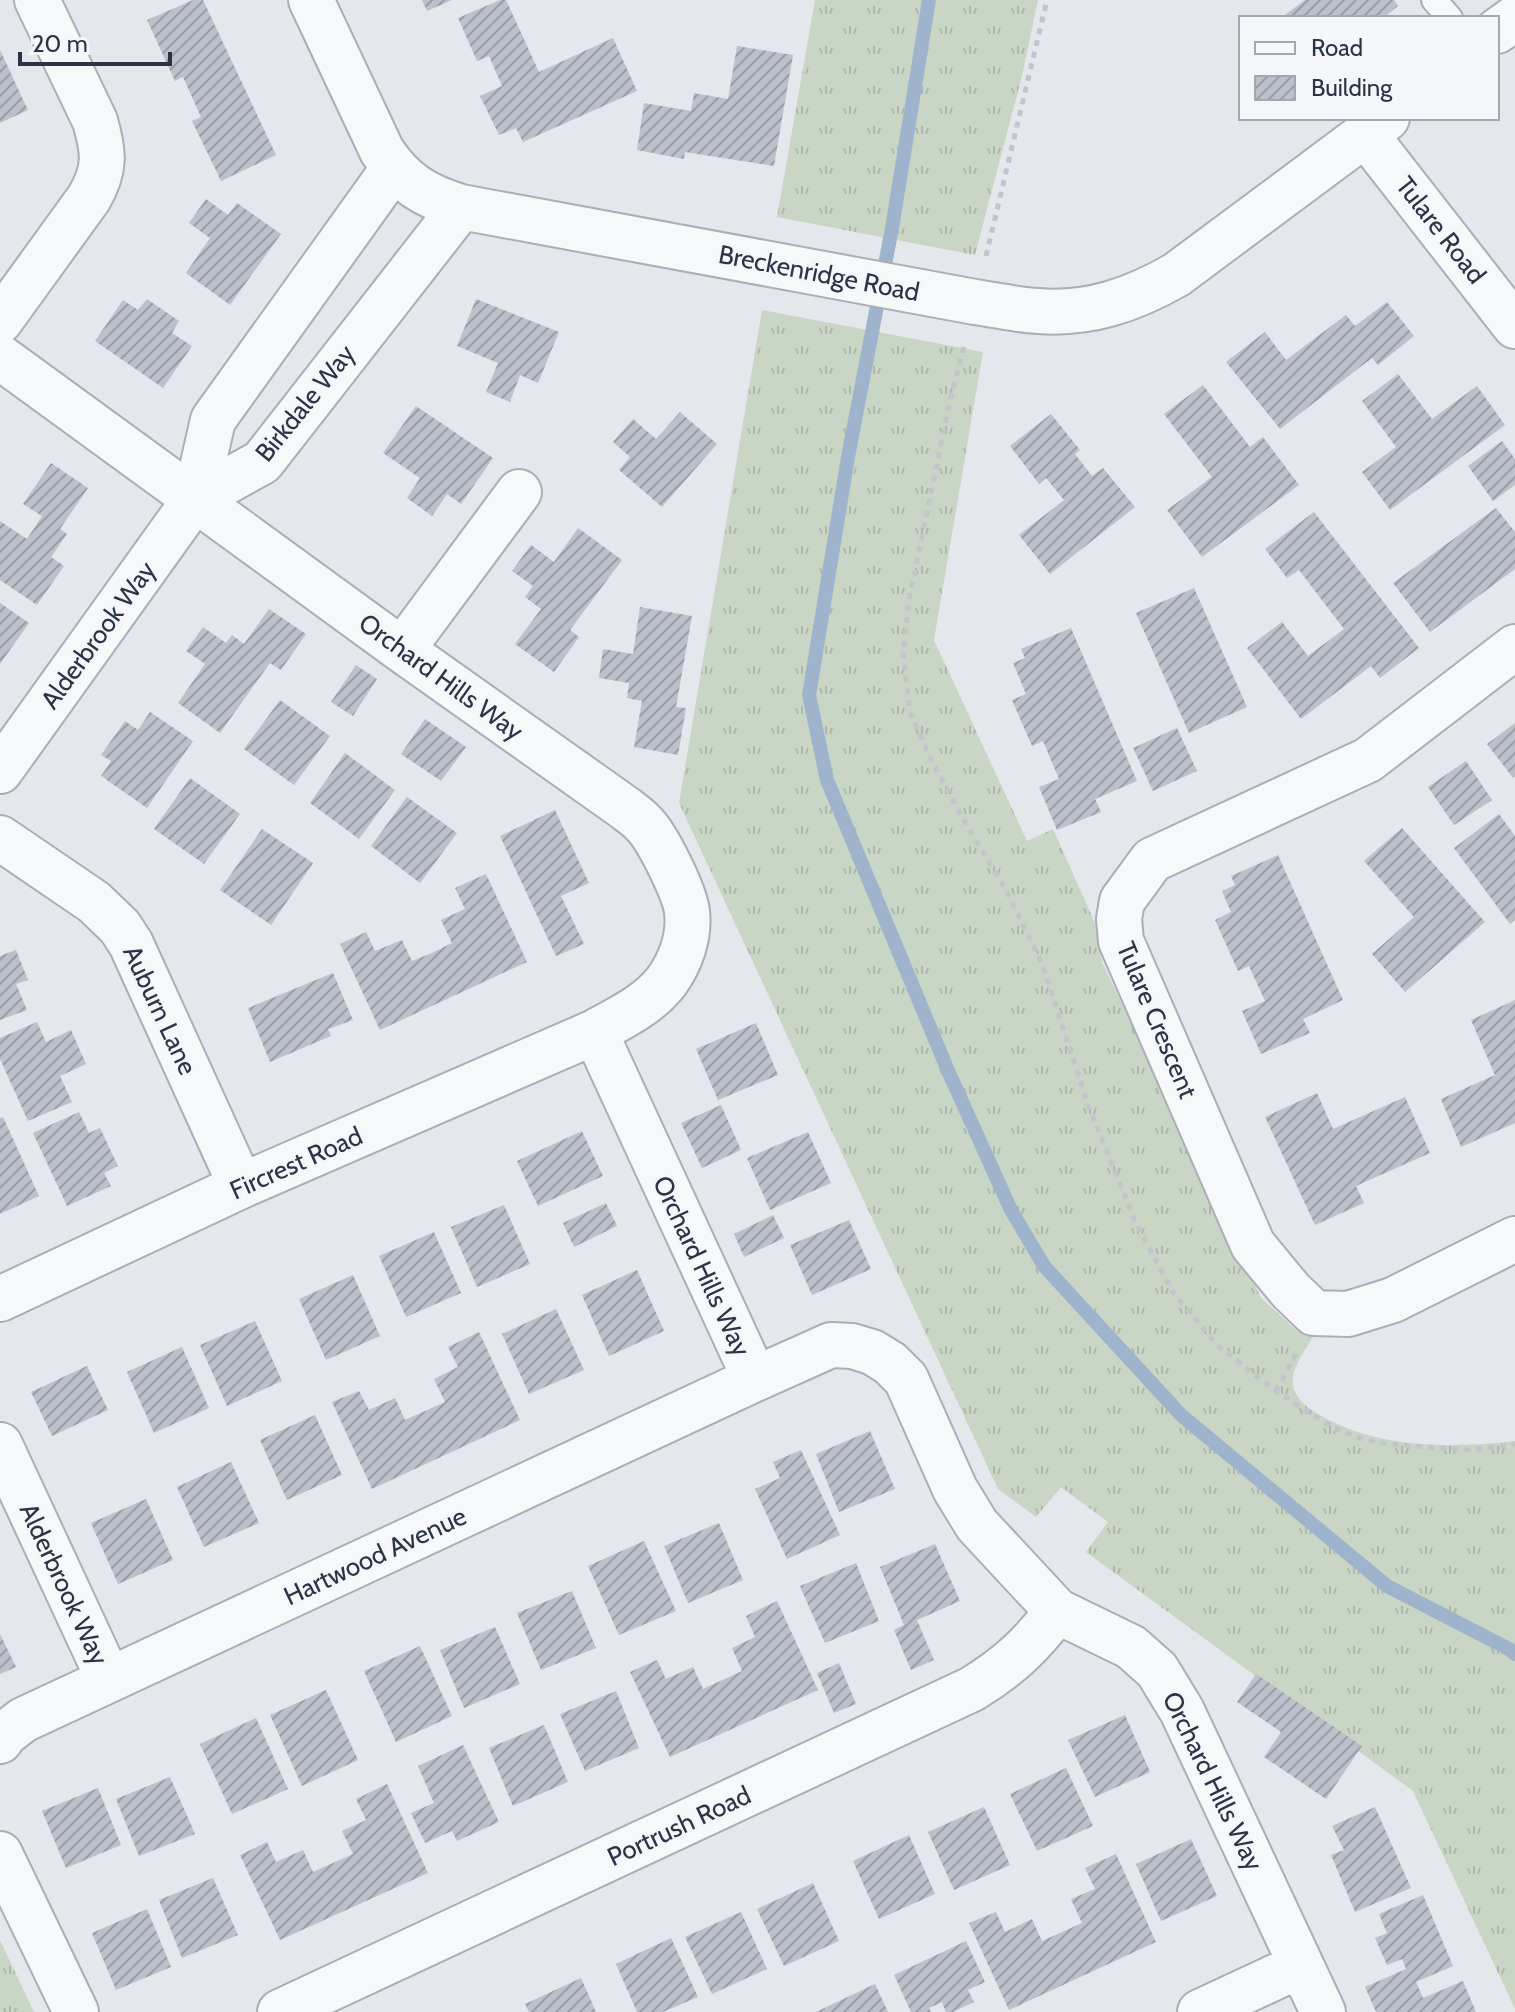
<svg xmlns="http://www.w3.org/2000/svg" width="1515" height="2012" font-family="Cabin,sans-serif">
  <defs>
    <pattern id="grass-tufts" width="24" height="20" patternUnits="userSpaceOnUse" patternTransform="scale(2)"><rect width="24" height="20" fill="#c9d6c5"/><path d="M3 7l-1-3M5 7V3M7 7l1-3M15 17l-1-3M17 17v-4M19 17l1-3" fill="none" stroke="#adb8ab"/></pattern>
    <pattern id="building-hatch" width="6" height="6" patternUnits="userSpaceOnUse" patternTransform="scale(2)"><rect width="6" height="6" fill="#bbc0ca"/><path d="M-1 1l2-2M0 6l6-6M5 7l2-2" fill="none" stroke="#989da6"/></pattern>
  </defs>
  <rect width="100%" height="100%" fill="#e4e7ec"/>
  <path fill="url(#grass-tufts)" d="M815,0H1038L1022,76L975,255L777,217Z
    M762,310L983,352L934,640L1027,841L1053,829L1095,923L1102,962L1261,1298L1293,1327L1314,1335C1307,1348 1290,1369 1293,1385C1296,1402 1314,1412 1327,1419C1385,1449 1452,1448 1515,1441V2009L1413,1791L1086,1552L1108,1522L1061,1487L1036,1517L998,1489L679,803Z
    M0,1940L34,2012H0Z"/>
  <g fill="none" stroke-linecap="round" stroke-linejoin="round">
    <path stroke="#9fb4cc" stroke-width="14" d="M929,0L892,228L848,457L809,695L827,780L949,1073L1011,1210L1044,1266L1181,1415L1387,1586L1509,1649L1515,1654"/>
  </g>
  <path fill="url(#building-hatch)" d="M193,0H203L276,155L221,181L192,121L201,117L183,77L175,81L147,20Z
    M422,0H452L427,11Z
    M500,0H506L539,72L613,38L637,91L523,142L516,128L499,135L480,96L502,86L489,56L477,61L458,18Z
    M1305,0H1394L1398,6L1383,18H1281Z
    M737,46L793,55L774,166L685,152L684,159L637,150L644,103L691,111L694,93L728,99Z
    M0,50L28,110L0,123Z
    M206,199L228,215L237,203L281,234L230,305L186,273L210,238L189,223Z
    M147,299L179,321L172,333L192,346L163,388L95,341L123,300L138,310Z
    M476,299L559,332L538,383L520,375L510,402L486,392L498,363L457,346Z
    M1387,302L1414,336L1378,365L1372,358L1280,429L1226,362L1265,332L1286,360L1346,315L1355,326Z
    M1398,374L1432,419L1477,386L1505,425L1390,510L1362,472L1396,447L1362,401Z
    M1203,385L1250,447L1263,437L1299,485L1202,557L1167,510L1212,477L1164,414Z
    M416,406L493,458L461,504L447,494L432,516L407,498L420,478L383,453Z
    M680,412L717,444L662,507L619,470L630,457L613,442L633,419L656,439Z
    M1051,414L1080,450L1075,454L1092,476L1103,468L1135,507L1050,574L1019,535L1064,500L1046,478L1039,484L1010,446Z
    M1502,441L1515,459V485L1493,501L1468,466Z
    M51,463L88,488L60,529L67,534L51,557L64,566L37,605L0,580V521L27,539L42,516L23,504Z
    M1496,508L1515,532V569L1430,632L1393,583Z
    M1314,512L1419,648L1380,678L1371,666L1301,719L1247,648L1282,622L1308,656L1344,629L1299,570L1287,578L1265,549Z
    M578,528L622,560L570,630L579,637L554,672L515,644L541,609L525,597L533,586L512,571L531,545L554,562Z
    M1194,588L1247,707L1189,733L1136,613Z
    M0,603L29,623L0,664Z
    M640,607L692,616L676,707L686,708L678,755L634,747L642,701L627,698L629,683L599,678L603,649L633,654Z
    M269,609L306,634L281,670L270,663L220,733L178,703L205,664L186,651L203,627L226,643L232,635L244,644Z
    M1071,628L1137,781L1095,799L1101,812L1057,830L1039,787L1059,779L1043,741L1032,746L1012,700L1026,694L1013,663L1025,658L1021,649Z
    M356,665L377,679L353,716L331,702Z
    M280,700L330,736L294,785L244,749Z
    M150,712L193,741L147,808L101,776L111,761L101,755L125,721L138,730Z
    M425,719L466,747L441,781L401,754Z
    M1515,723V776L1513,778L1487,744Z
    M1177,728L1197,771L1153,791L1133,748Z
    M345,753L395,790L359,839L310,803Z
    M1466,761L1492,800L1454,825L1428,787Z
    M190,778L240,814L204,864L154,829Z
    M407,797L457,833L420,883L371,846Z
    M555,810L589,883L561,896L584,944L556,956L500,836Z
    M1499,814L1515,836V920L1510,924L1454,848Z
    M1402,828L1485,922L1405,992L1372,954L1414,917L1364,861Z
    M262,829L313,863L271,925L220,890Z
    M1278,855L1343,1000L1303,1019L1310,1033L1261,1054L1242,1011L1265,1001L1249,966L1238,971L1215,920L1231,912L1222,891L1235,885L1231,876Z
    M486,874L527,962L380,1030L340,944L366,932L375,951L402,940L412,961L432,953L452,943L441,920L465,909L455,888Z
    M16,950L28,980L16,984L27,1010L0,1020V956Z
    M333,973L353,1020L328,1029L331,1036L270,1062L248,1008Z
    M1515,1000V1123L1461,1147L1441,1099L1495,1075L1471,1020Z
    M37,1022L46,1042L71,1030L86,1064L60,1076L72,1102L28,1121L0,1059V1038Z
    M756,1023L778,1075L718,1100L696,1049Z
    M1317,1093L1333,1129L1405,1097L1430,1153L1356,1186L1364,1203L1315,1225L1265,1117Z
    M721,1105L741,1150L702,1168L681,1123Z
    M79,1112L89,1133L100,1128L118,1166L104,1173L111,1186L67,1206L33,1133Z
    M3,1117L39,1196L0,1214V1118Z
    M582,1131L603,1176L538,1206L517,1161Z
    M808,1132L831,1183L770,1210L747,1158Z
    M606,1203L617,1226L574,1247L563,1223Z
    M504,1205L530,1264L477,1287L451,1227Z
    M773,1215L784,1238L744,1257L734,1234Z
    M849,1220L871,1269L812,1295L790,1245Z
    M434,1232L461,1293L406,1317L379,1256Z
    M637,1270L664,1331L609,1356L582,1295Z
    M353,1275L380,1336L326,1360L299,1299Z
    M556,1309L584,1370L529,1394L502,1334Z
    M255,1321L282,1381L227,1406L200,1345Z
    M479,1332L520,1420L372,1489L332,1402L359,1391L369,1410L395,1398L405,1420L445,1402L434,1379L458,1367L448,1347Z
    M182,1347L209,1408L154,1433L127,1372Z
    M87,1366L108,1410L52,1436L31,1392Z
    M315,1415L342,1475L287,1500L260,1440Z
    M870,1431L895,1489L839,1512L816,1454Z
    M801,1450L840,1535L787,1559L755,1489L780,1478L773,1462Z
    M231,1462L259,1523L204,1547L177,1487Z
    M146,1499L173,1560L118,1584L91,1523Z
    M719,1523L743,1580L688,1603L664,1546Z
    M644,1541L676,1611L619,1635L588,1566Z
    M935,1544L960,1601L917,1620L934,1660L911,1670L894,1630L904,1625L880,1567Z
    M856,1563L879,1621L825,1643L800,1586Z
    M572,1591L596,1648L541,1670L517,1613Z
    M777,1601L818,1690L670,1757L630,1672L657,1660L666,1679L693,1667L703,1689L742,1671L732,1648L755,1637L746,1616Z
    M495,1627L520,1684L464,1708L440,1650Z
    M0,1634L16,1667L0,1674Z
    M420,1646L452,1716L396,1742L364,1671Z
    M839,1663L856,1704L834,1713L817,1673Z
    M1256,1674L1362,1746L1326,1799L1264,1757L1281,1732L1237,1702Z
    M326,1690L358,1760L302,1786L270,1715Z
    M616,1691L639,1748L585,1771L560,1714Z
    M1125,1715L1150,1772L1095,1797L1068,1740Z
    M256,1718L288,1789L232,1814L200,1744Z
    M544,1725L568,1782L513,1806L489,1748Z
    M463,1745L499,1822L457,1841L452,1831L425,1843L411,1813L434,1803L418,1766Z
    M1066,1768L1093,1826L1037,1851L1010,1794Z
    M170,1777L195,1834L139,1856L116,1799Z
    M387,1784L428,1873L280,1940L240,1855L267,1842L276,1862L303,1850L313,1872L353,1854L342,1831L366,1820L356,1799Z
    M98,1788L121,1845L66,1868L42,1811Z
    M984,1807L1010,1865L954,1890L928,1832Z
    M1375,1807L1411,1888L1355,1912L1331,1855L1344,1850L1332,1826Z
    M909,1835L935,1894L879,1919L853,1861Z
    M1191,1839L1217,1896L1161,1921L1136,1864Z
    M1116,1854L1156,1942L1009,2010L969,1923L996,1912L1005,1932L1032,1919L1042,1941L1082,1923L1071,1899L1095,1889L1085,1868Z
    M213,1878L238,1935L182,1958L159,1900Z
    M813,1883L839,1941L784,1966L757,1909Z
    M1423,1895L1453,1966L1416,1982L1423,1998L1463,1981L1476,2012H1376L1365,1987L1406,1969L1402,1959L1387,1965L1375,1938L1387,1933L1379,1914Z
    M147,1909L171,1967L116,1990L92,1933Z
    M741,1912L767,1969L712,1994L685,1937Z
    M671,1938L698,1997L663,2012H637L616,1964Z
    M966,1941L985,1982L968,1990L974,2002L953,2012H946L942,2002L929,2008L931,2012H911L894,1975Z
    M581,1978L596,2012H529L525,2004Z
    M875,1984L888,2012H816Z"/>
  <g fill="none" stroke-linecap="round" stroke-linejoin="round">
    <defs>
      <path id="lane" d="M1434,0L1450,18"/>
      <path id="street" d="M311,0L382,151C403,183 425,196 461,207L975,302C996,305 1017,310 1038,311C1089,315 1132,300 1176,275L1387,118
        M1497,31L1515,18
        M1366,135L1515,326
        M0,321L89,198C106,169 104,152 95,121L37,0
        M0,357L402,650L625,808C631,813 639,818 644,824C658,838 685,893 687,912C690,937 680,963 666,982C648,1005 620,1018 595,1032L241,1186L0,1299
        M195,499L262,462L461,207
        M1515,647L1368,760L1152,860L1122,901L1119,919L1121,941L1253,1245L1291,1291L1314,1313L1348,1314L1393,1300L1515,1239
        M402,650L519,492
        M0,771L195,499L213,420L393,169
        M0,838L94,902L120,927L131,944L241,1186
        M595,1032L755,1379
        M0,1445L109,1680
        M0,1741L5,1734L23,1720L755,1379L831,1345L852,1346L872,1352L890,1363L906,1379L955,1489L977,1525L1057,1611L1131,1647L1157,1670L1182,1711L1323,2012
        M0,1854L76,2012
        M280,2012L972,1689C1008,1667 1032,1645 1057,1611
        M1200,2012L1301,1965"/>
    </defs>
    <use href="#lane" stroke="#a9aeb7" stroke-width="28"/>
    <use href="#street" stroke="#a9aeb7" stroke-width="48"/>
    <path stroke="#c2c5cb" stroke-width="5" stroke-dasharray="6 6" stroke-linecap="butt" d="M986,256L1047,0
      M964,347L950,400L909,600L903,653L910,712L931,760L969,829L1005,888L1043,966L1088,1105L1135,1221L1172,1291L1217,1345L1276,1391L1334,1428L1359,1438L1387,1444L1468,1450L1515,1444
      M1276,1391L1296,1354"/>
    <use href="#lane" stroke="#f7f8fa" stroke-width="24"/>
    <use href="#street" stroke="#f7f8fa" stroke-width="44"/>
  </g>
  <g text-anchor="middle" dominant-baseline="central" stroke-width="6" stroke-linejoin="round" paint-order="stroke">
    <g font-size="26" fill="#2b3445" stroke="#f4f6f9">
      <text transform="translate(1441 230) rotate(52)">Tulare Road</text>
      <text transform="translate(819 273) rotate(11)">Breckenridge Road</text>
      <text transform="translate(305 403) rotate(-51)">Birkdale Way</text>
      <text transform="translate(98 635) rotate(-54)">Alderbrook Way</text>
      <text transform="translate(441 677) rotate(36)">Orchard Hills Way</text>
      <text transform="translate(160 1010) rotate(65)">Auburn Lane</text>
      <text transform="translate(1157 1020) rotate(67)">Tulare Crescent</text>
      <text transform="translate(296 1163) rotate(-24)">Fircrest Road</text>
      <text transform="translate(702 1266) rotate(65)">Orchard Hills Way</text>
      <text transform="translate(375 1556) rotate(-25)">Hartwood Avenue</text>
      <text transform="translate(64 1584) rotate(65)">Alderbrook Way</text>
      <text transform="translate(1213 1781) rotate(64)">Orchard Hills Way</text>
      <text transform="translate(679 1826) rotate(-25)">Portrush Road</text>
    </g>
  </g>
  <rect x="1239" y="16" width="260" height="104" fill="#f4f6f9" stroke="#a4a8b1" stroke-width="2"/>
  <rect x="1255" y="42" width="40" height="12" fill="#f7f8fa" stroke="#a4a8b1" stroke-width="2"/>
  <text x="1311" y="56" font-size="24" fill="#2b3445">Road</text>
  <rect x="1255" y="76" width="40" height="24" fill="url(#building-hatch)" stroke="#a4a8b1" stroke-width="2"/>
  <text x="1311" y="96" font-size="24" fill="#2b3445">Building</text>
  <path d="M20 52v12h150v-12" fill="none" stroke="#2b3445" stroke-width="4"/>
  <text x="32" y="52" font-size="24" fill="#2b3445" stroke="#f4f6f9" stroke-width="6" paint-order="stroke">20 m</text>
</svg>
